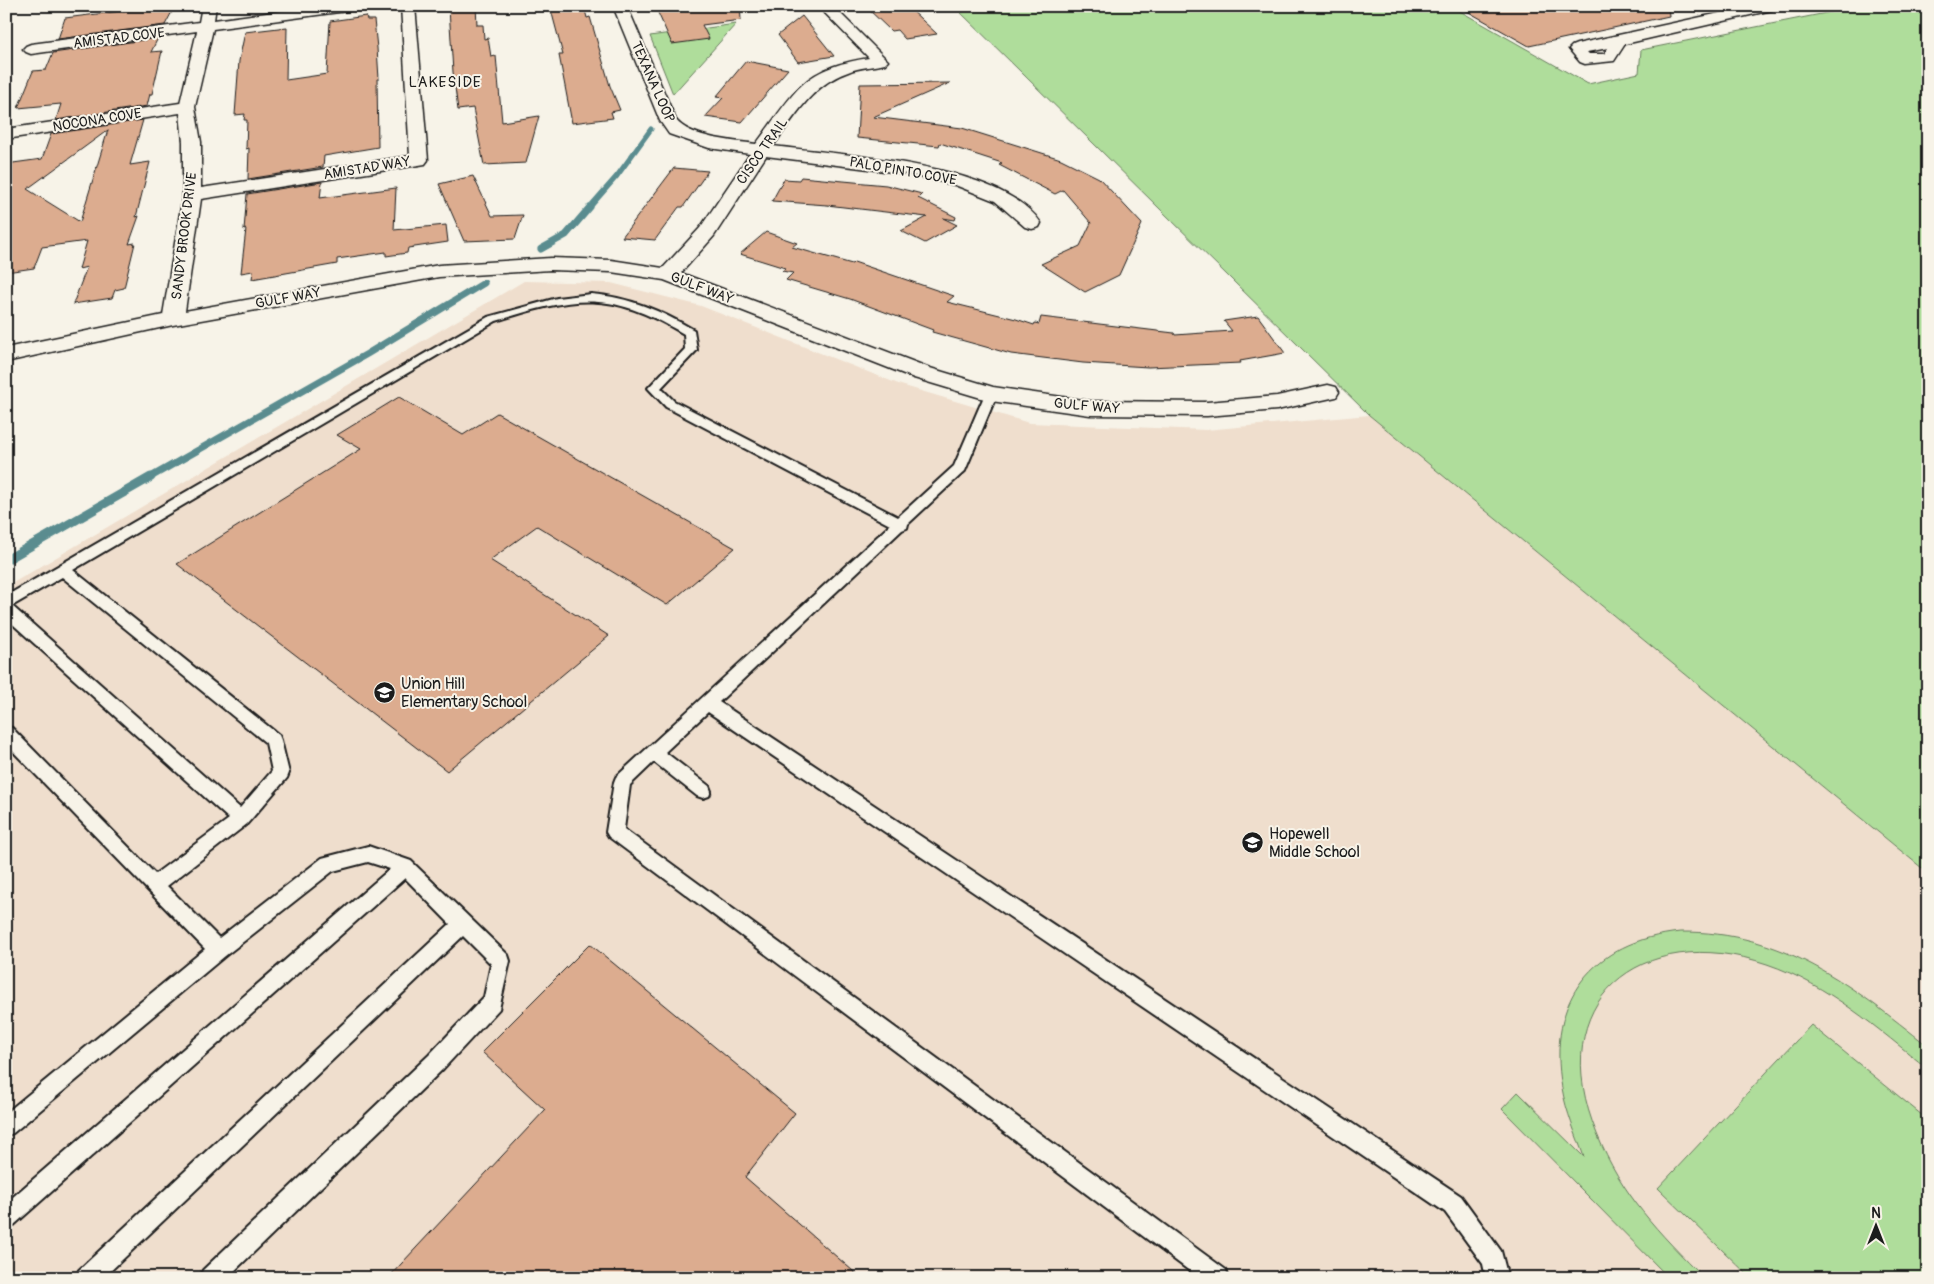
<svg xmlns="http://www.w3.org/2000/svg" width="1934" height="1284" font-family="Pangolin,sans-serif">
  <rect width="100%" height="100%" fill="#f7f3e8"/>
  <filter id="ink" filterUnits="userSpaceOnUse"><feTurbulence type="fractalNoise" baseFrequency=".02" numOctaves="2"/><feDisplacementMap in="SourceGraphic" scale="10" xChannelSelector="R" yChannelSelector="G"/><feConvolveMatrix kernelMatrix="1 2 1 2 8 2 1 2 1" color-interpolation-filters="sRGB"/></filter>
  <g filter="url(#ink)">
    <path fill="#efdecd" d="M524,281L611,283L701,306L901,385L1029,423L1206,430L1369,415L1928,873V1278H6V587Z"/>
    <path fill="#afdd9b" stroke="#667c5c" d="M954,6H1451L1588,84L1639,73L1641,50L1861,6H1928V873L1369,415Z
      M736,24L673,94L650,36Z
      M1680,932C1784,931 1851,985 1928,1046V1069C1878,1029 1829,985 1767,964C1640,921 1542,1002 1597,1134C1621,1194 1659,1233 1704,1278H1669L1502,1109L1518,1092L1584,1157C1576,1134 1566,1112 1562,1088C1546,999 1593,941 1680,932Z
      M1811,1025L1928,1120V1278H1751L1658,1188Z"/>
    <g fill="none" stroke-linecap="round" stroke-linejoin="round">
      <path stroke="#5a8c8f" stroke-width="5" d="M589,208L617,176L651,129"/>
      <path stroke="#5a8c8f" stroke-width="7" d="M541,249L566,235L590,207
        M149,478L367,354L484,283"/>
      <path stroke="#5a8c8f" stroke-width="9" d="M6,560L151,477"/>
    </g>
    <path fill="#dcac8f" stroke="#1c1c1c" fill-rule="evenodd" d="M147,6H175L165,25L58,39L65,18L146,8Z
      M476,6L477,25H483L484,39L488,38L491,57L496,56L502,122L539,116L526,163L484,165L473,108L458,110L453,72L449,8Z
      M550,6H584L587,18L590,17L610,86L620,110L611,112L613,118L572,123L559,55H563Z
      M655,6H740L741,20L702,25L709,39L672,44Z
      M865,6H907L937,34L905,39L897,30L891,31Z
      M1458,6H1668L1669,16L1529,46Z
      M366,16L367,20H374L377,48L379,79H377L378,147L324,156L323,167L248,179L249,148L246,149L247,120H244L245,114L235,115L239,61L245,32L287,27L286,80L327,74L330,21Z
      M802,16L834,56L798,62L778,35Z
      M158,38L151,52L162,51L152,94H150L147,106L56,120L61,104L18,108L33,71L46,70L53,53Z
      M746,61L788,69L742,122L705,117L723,98L716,97Z
      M950,83L873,117L962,128L1061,159L1099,178L1142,224L1119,275L1085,292L1041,264L1080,246L1091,223L1063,190L1055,194L999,165L1002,163L940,143L939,146L857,138L860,84Z
      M143,120L130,165L150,162L136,217L139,216L129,244L135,243L124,288L115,290L112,298L73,304L87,267L79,269L87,241L42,247L34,268L6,272V164L42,159L51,134ZM108,130L80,222L27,189L34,184Z
      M674,168L708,171L683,207H679L655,240L622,237Z
      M473,176L492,216L523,215L515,239L464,241L439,184Z
      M801,177L886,185L922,194L918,198L956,217L955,220L943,218L957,225L925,243L901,231L927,217L827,205L772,201L784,179L799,180Z
      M322,182L320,198L396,188L394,230L446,225L448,242L408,248L407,253L386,256V252L337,259V264L252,279L253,271L241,273L246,229L244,230L247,194Z
      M766,232L797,243L792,247L852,264L854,262L954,296L947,302L1016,319L1034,325L1035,323L1039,324L1041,317L1174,333L1175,335L1232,331L1224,321L1258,316L1285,353L1240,361L1241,363L1148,367L1083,363L1011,354L932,332L933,330L850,299L786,280L793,273L782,271L785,268L740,254Z
      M399,397L463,435L497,413L735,548L667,605L537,526L490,560L609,636L447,771L177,564L361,449L337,435Z
      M590,944L795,1113L745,1177L861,1278H388L545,1110L482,1052Z"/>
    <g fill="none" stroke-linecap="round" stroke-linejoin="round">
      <defs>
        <path id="lane" d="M591,294C629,297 661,311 694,330L697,350L661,388L674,401L898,517L954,466L985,394L987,391H995L997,394L965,471L908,524L907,528L902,530L719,702L1461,1196L1501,1251L1508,1278H1486L1483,1264L1445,1212L708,712L665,752L709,786L711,791L709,796L703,798L697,796L654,762L630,785L624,829L1226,1270L1229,1278H1199L609,837L606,832L614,782L616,777L890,525L666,407L648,388L685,349L684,334C609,290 576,296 496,321L73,570L279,735L281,740L289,773L287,778L247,824L167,886L219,938L322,858L368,846L411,861L508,955L510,961L499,1009L443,1069L227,1278H200L203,1270L429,1055L484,997L491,964L463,936L103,1278H76L79,1270L450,924L405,878L14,1225L6,1228V1203L390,869L368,862L333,871L225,956L13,1133L6,1136V1113L205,949L6,744V726L12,728L155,874L229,819L6,618V596L488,317L557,298ZM62,577L266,743L272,771L240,808L12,606Z"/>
        <path id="street" d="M202,6H216L214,20L319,6H361L354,10L213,29L195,107L201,142V188L410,156L401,6H415L428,160L425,164L419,165L201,199L185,311L439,265L551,258L611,260L663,268L700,228L750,154L709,148L669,134L660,121L613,6H627L676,120C690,138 734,141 756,144C769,127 787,99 801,86C820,68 844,62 869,58L818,6H833L888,61L885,64C873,67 860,67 848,72C812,84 794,118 773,146C842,155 1000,163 1041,223L1039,227L1032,229L1025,227L995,201L955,185L908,174L766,156L714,236L681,273L930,368L993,387L1090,401L1207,402L1277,396L1328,385L1336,387L1339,392L1336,397L1277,410L1207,416L1090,415L991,401L914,378L664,280L611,272L551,270L439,277L173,325L6,362V348L163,315L183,195V142L180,113L6,139V129L180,103L197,31L31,54L26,52L23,49L26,46L31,44L199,22Z
          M1752,6H1779L1772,10L1625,44L1614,61L1585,64L1580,62L1569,49L1572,46L1577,44ZM1608,48L1604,54H1589L1587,52Z"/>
      </defs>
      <use href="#lane" stroke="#1c1c1c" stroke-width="4"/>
      <use href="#street" stroke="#1c1c1c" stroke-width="3"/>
      <use href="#lane" fill="#f7f3e8" fill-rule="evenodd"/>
      <use href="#street" fill="#f7f3e8" fill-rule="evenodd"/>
    </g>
  </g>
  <defs>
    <symbol id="school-disc" viewBox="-11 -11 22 22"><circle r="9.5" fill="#1c1c1c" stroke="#f7f3e8"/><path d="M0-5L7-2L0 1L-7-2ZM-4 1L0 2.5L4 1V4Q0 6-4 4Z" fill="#fff"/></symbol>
  </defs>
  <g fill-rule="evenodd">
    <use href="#school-disc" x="372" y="680" width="25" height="25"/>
    <use href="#school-disc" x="1240" y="830" width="25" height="25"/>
  </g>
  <g text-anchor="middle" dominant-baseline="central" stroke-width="4" stroke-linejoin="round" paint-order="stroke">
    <g font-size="14" fill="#1c1c1c" stroke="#f7f3e8">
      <text transform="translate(119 38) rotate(-7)">AMISTAD COVE</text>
      <text transform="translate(653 82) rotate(66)">TEXANA LOOP</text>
      <text transform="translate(97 120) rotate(-9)">NOCONA COVE</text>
      <text transform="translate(762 151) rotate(-55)">CISCO TRAIL</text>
      <text transform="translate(367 168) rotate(-9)">AMISTAD WAY</text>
      <text transform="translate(903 171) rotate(10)">PALO PINTO COVE</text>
      <text transform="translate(184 236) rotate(-83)">SANDY BROOK DRIVE</text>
      <text transform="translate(702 288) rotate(21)">GULF WAY</text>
      <text transform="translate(288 298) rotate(-10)">GULF WAY</text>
      <text transform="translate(1087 406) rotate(5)">GULF WAY</text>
    </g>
    <g font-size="15" letter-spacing="1" fill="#1c1c1c" stroke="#f7f3e8">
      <text x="445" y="82">LAKESIDE</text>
    </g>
    <g font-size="16" fill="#1c1c1c" stroke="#f7f3e8" text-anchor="start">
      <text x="401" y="684">Union Hill<tspan x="401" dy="18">Elementary School</tspan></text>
      <text x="1269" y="834">Hopewell<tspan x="1269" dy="18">Middle School</tspan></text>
    </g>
  </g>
  <rect width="1934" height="1284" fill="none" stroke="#f7f3e8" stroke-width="25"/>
  <rect x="12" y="12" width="1909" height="1259" fill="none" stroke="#1c1c1c" stroke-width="2" filter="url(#ink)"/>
  <g transform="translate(1876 1226)" stroke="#f7f3e8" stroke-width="4" paint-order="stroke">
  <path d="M0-4L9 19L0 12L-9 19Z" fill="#1c1c1c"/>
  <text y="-8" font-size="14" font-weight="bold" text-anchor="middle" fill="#1c1c1c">N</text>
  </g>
</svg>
